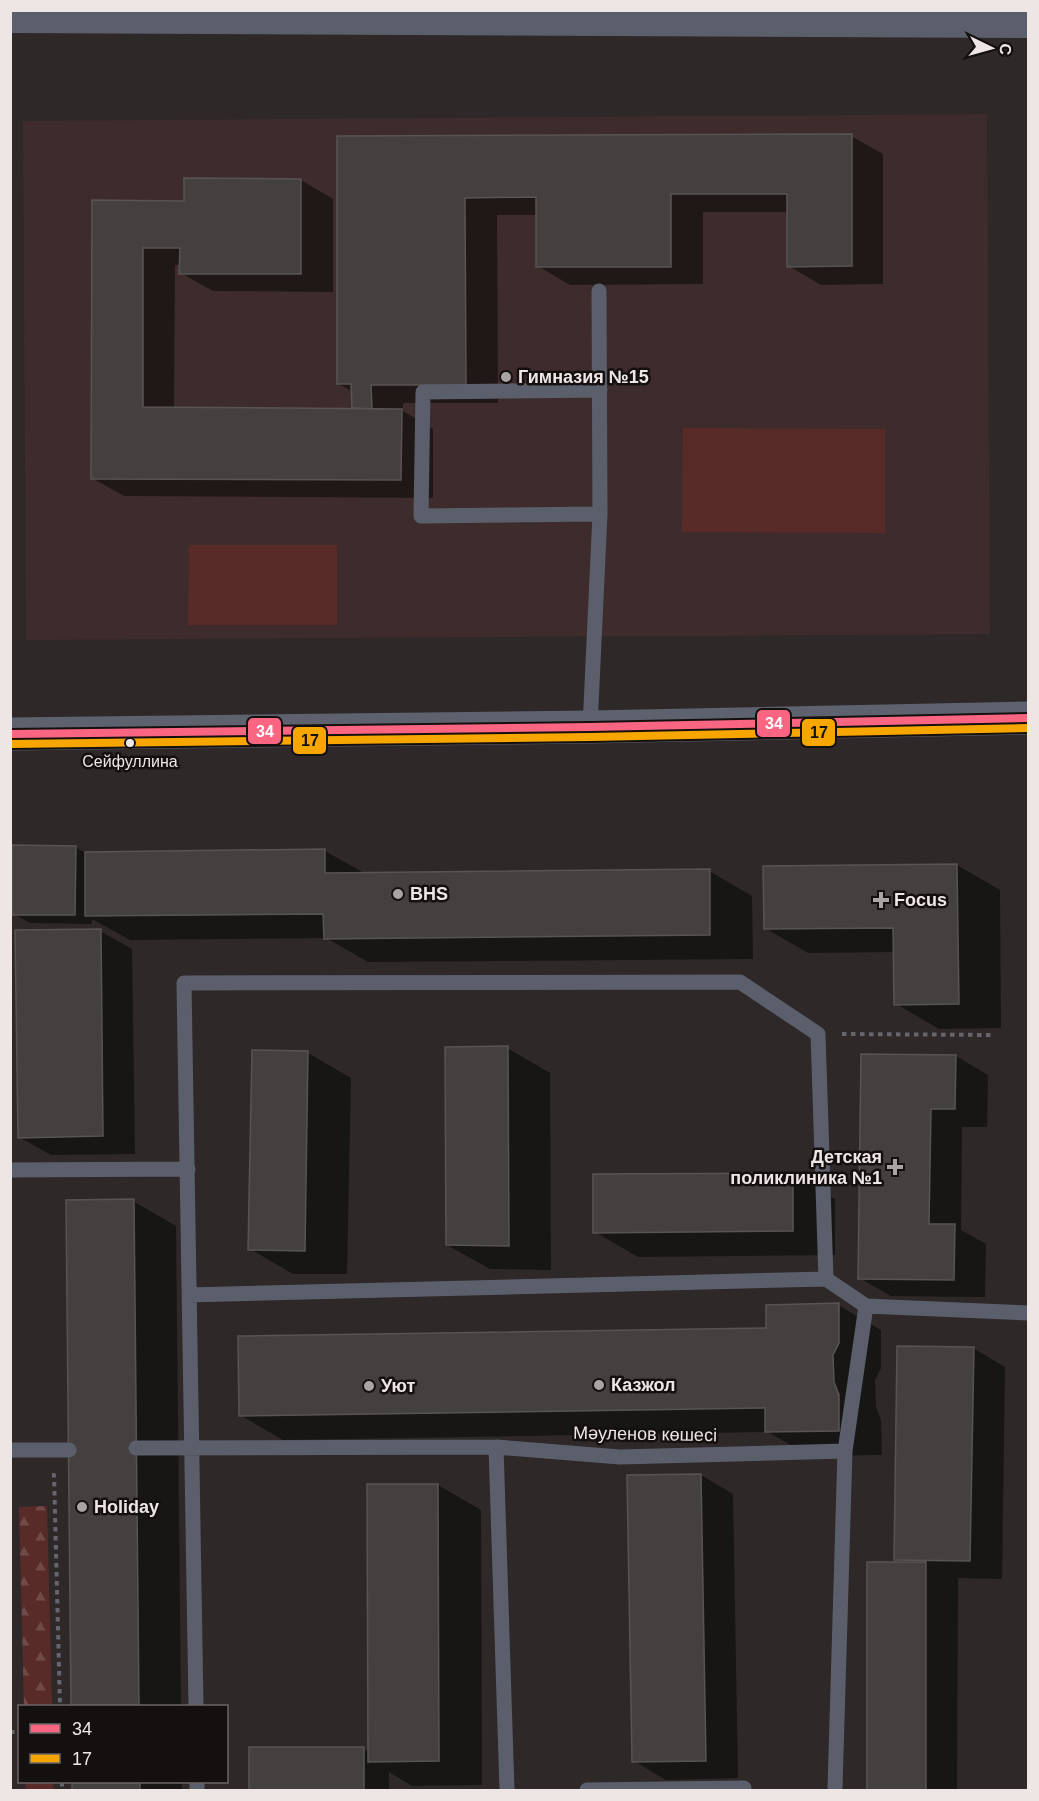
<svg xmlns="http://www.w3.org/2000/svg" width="1039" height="1801" font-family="Arial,sans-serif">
  <defs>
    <pattern id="forest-firs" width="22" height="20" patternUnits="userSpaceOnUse" patternTransform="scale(1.5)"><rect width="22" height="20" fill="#582b29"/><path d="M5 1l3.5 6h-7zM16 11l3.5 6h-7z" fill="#704a48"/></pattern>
  </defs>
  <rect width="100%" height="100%" fill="#2e2828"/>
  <path fill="#3d2c2b" d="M987,114L990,634L26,640L23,121Z"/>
  <path fill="url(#forest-firs)" d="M47,1506L52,1706H24L19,1507Z
    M25,1782H53L54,1790H26Z"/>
  <path fill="#582b29" d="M683,428L885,429V533L682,532Z
    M189,545H337V625H188Z"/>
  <path fill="#0007" d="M851,136L883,154V284L821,285L789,266V212H703V284L570,285L538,266V215H497L498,403H403V411L433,429V498L124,496L92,478L94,202L185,203V180H301L333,199V292L213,291L181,273V265H175L174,409L353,410V392L339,384L338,137Z
    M75,847L86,853L325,851L366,874L709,871L752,896L753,959L368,962L326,938L130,940L92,919V924L30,923L13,914Z
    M957,865L1000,890L1001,1028L939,1029L896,1004L895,952L808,953L765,928Z
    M100,931L132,949L135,1154L51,1155L19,1137Z
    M507,1048L550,1073L551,1270L490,1269L447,1245Z
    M308,1053L351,1078L347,1274H293L250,1249Z
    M862,1055L956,1056L988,1075L987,1127H962L961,1230L986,1244L985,1297L891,1296L859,1278Z
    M792,1174L835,1199V1255L638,1257L595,1232Z
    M68,1201H133L176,1226L181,1706H73Z
    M838,1305L881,1330V1368L875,1380L876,1407L881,1420L882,1455L810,1456L768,1432L283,1440L240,1415L768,1330Z
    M973,1348L1005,1367L1002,1579L958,1578L957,1790H868L869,1563H902L896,1560Z
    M701,1475L733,1494L738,1778L666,1780L634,1761Z
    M438,1485L481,1510L482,1785L412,1786L389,1772V1790H251L250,1748L364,1749L370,1752Z
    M74,1782H182V1790H74Z"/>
  <path fill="#454040" stroke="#595454" stroke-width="1.5" d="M852,134V266L787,267V194H671V267H536V197L465,198L466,385H371L372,409L352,408L351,384H337V136Z
    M184,178L301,179V274H179L180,248H143V407L402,409L401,480L91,479L92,200L184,201Z
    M12,845L76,846L75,915H12Z
    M325,849V873L710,869V935L324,939L323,914L85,916V852Z
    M957,864L959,1004L894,1005L893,928L764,929L763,866Z
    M101,929L103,1136L18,1138L15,930Z
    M508,1046L509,1246L446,1245L445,1047Z
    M252,1050L308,1051L305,1251L248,1250Z
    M861,1054L956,1055L955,1109H931L929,1224H955L954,1280L858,1279Z
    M793,1173V1231L593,1233V1174Z
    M134,1199L139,1706H71L66,1200Z
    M839,1303V1343L833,1355L834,1382L839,1395V1431L765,1432V1408L239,1416L238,1336L766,1328V1305Z
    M897,1346L974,1347L970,1561L894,1560Z
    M701,1474L706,1761L632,1762L627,1475Z
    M367,1484H438L439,1761L368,1762Z
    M867,1562H926V1790H867Z
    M249,1747H364V1790H249Z
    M72,1782H140V1790H72Z"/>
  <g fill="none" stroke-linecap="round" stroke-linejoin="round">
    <path stroke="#65666d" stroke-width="4" stroke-dasharray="4.5 4.5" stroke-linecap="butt" d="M842,1034L994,1035
      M52,1475H54L60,1706
      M10,1732H20
      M62,1782V1790"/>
    <path stroke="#5b5f6b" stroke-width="15" d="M600,390L423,392L421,516L600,514
      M590,727L600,514L599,291
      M10,1170L188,1169
      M189,1295L826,1279
      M496,1447L507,1790
      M136,1448L496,1447L620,1457L845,1451L866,1306L1028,1313
      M10,1450H69
      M196,1706L184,983L740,982L818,1034L826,1279L866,1306
      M197,1782V1790
      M835,1788L845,1451
      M587,1790L744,1788"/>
    <path stroke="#5b5f6b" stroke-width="32" d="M10,17L1028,22"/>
    <path stroke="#5e626e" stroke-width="33" d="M10,734L590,727L1028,718"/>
    <defs>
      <path id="bus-1" d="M10,734L590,727L1028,718"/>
      <path id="bus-2" d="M10,744L590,737L1028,728"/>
    </defs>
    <use href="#bus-1" stroke="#151010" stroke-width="12"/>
    <use href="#bus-2" stroke="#151010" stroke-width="12"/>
    <use href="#bus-1" stroke="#fa6682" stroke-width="8"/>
    <use href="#bus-2" stroke="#f7a600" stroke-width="8"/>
  </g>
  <g fill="#aaa4a3" stroke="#151010" stroke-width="2">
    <circle cx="506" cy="377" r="6"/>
    <circle cx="398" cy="894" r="6"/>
    <path d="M878 891h6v6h6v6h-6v6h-6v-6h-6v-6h6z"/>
    <path d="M892 1158h6v6h6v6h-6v6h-6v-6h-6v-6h6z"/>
    <circle cx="599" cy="1385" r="6"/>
    <circle cx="369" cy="1386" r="6"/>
    <circle cx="82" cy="1507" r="6"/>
  </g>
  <circle fill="#ede6e5" stroke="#151010" stroke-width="2" cx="130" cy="743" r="5"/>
  <g text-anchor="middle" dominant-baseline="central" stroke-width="5" stroke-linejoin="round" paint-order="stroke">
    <g font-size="16" fill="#ede6e5" stroke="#151010">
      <text x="130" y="761">Сейфуллина</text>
    </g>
    <g font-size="18" font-weight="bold" fill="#ede6e5" stroke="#151010" text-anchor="start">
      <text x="518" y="377">Гимназия №15</text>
      <text x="410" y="894">BHS</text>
      <text x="894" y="900">Focus</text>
      <text x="882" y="1157" text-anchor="end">Детская<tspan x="882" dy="21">поликлиника №1</tspan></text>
      <text x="611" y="1385">Казжол</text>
      <text x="381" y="1386">Уют</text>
      <text x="94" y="1507">Holiday</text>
    </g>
    <g font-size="18" fill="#ede6e5" stroke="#151010">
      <text transform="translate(645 1434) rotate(1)">Мәуленов көшесі</text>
    </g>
  </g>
  <g stroke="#151010" stroke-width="2">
    <rect x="756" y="709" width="35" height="29" rx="6" fill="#fa6682"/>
    <rect x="247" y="717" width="35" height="28" rx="6" fill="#fa6682"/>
    <rect x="801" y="718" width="35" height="29" rx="6" fill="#f7a600"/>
    <rect x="292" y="726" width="35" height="29" rx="6" fill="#f7a600"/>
  </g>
  <g font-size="16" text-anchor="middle" font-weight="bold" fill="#fff">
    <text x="774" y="729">34</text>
    <text x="265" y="737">34</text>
  </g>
  <g font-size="16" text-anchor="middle" font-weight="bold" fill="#111">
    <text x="819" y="738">17</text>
    <text x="310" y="746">17</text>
  </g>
  <rect width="1039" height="1801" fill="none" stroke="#ede6e5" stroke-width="24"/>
  <rect x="18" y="1705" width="210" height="78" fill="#151010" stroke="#6b6665" stroke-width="1.5"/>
  <rect x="30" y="1724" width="30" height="9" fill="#fa6682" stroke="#6b6665" stroke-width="1.5"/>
  <text x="72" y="1735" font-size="18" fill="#ede6e5">34</text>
  <rect x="30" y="1754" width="30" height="9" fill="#f7a600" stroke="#6b6665" stroke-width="1.5"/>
  <text x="72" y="1765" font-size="18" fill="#ede6e5">17</text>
  <g transform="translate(991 48) rotate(95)" stroke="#151010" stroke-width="4.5" paint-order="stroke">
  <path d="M0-4.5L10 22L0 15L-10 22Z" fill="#ede6e5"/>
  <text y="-9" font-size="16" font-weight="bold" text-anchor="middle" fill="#ede6e5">С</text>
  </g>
</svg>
